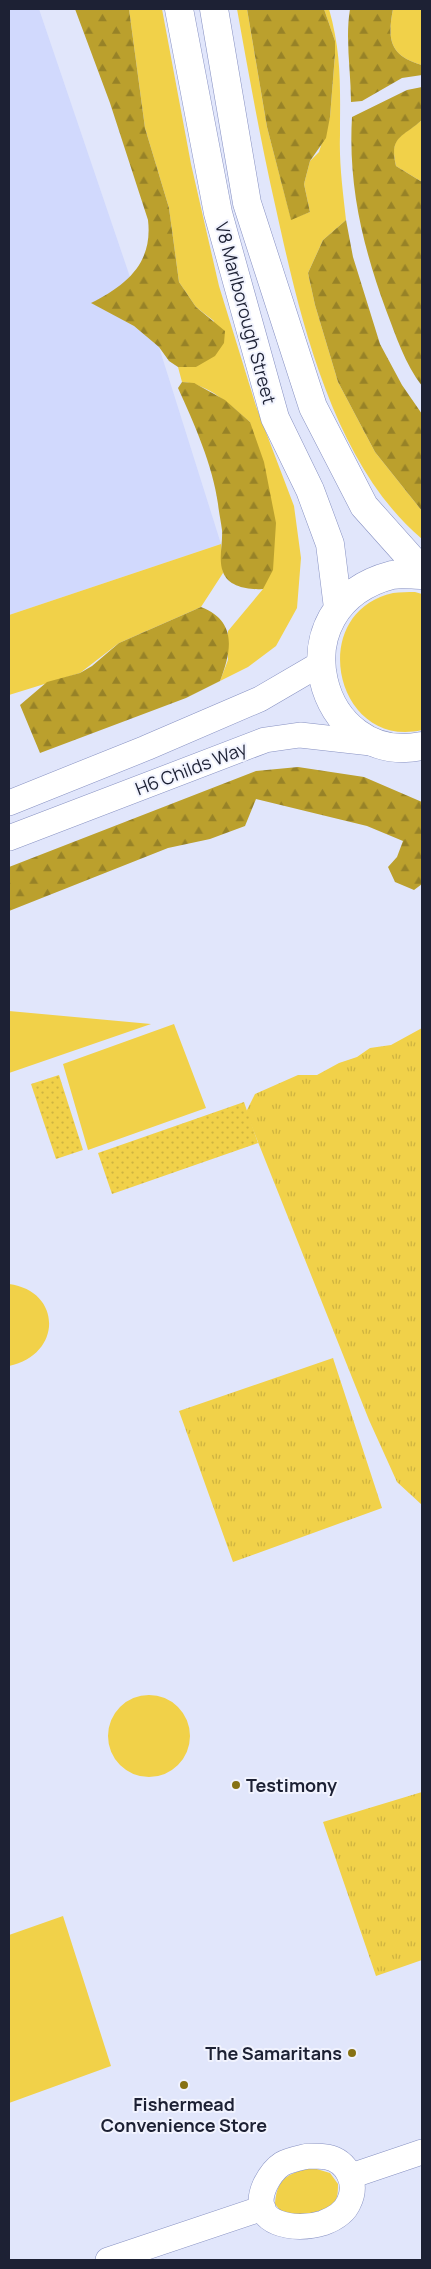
<svg xmlns="http://www.w3.org/2000/svg" width="431" height="2269" font-family="Manrope,sans-serif">
  <defs>
    <pattern id="forest-firs" width="22" height="20" patternUnits="userSpaceOnUse" patternTransform="scale(1.25)"><rect width="22" height="20" fill="#bba02d"/><path d="M5 1l3.5 6h-7zM16 11l3.5 6h-7z" fill="#978227"/></pattern>
    <pattern id="park-tufts" width="24" height="20" patternUnits="userSpaceOnUse" patternTransform="scale(1.25)"><rect width="24" height="20" fill="#f1d149"/><path d="M3 7l-1-3M5 7V3M7 7l1-3M15 17l-1-3M17 17v-4M19 17l1-3" fill="none" stroke="#ceb340"/></pattern>
    <pattern id="garden-dots" width="8" height="8" patternUnits="userSpaceOnUse" patternTransform="scale(1.25)"><rect width="8" height="8" fill="#f1d149"/><path d="M2 2h.1M6 6h.1" fill="none" stroke="#ceb340" stroke-width="1.8" stroke-linecap="round"/></pattern>
  </defs>
  <rect width="100%" height="100%" fill="#e1e6fb"/>
  <path fill="#d1d9fd" d="M9,9H39L130,277L114,291L92,303L134,326L159,347L221,544L9,615Z"/>
  <path fill="#f1d149" d="M129,9H162L191,164L219,286L256,406L294,506L301,558L297,608L276,646L248,667L220,681L228,660V631L263,589L250,422C230,405 209,384 182,382L178,367H196L214,321L196,307L179,282L169,208L145,128Z
    M237,9H247L267,127L291,219L310,212L304,184L310,161L319,152L330,117L335,54V41L324,9H329C342,55 340,88 340,135C339,164 343,192 346,220L323,240L308,273L315,305L338,382L375,452L422,511V539C333,464 300,318 276,209C261,143 249,76 237,9Z
    M393,9H422V65C390,56 387,40 393,9Z
    M422,120V182L396,166C389,135 401,138 422,120Z
    M221,544L223,573L201,607L119,643L80,673L9,695V615Z
    M415,592L422,594V730C335,750 305,613 393,593C400,592 408,592 415,592Z
    M9,1011L151,1024L9,1073Z
    M174,1024L206,1108L88,1150L63,1064Z
    M9,1284C62,1291 63,1354 9,1366Z
    M108 1736a41 41 0 1 1 82 0a41 41 0 1 1-82 0Z
    M63,1916L111,2066L9,2103V1935Z
    M310,2167L330,2173L338,2184C338,2188 338,2195 336,2200C328,2220 300,2218 283,2214L275,2204C277,2178 287,2175 310,2167Z"/>
  <path fill="url(#forest-firs)" d="M75,9H129L145,128L169,208L179,282L196,307L225,331L224,343L215,356L196,367H178L169,361L159,347L134,326L91,303C127,285 153,263 148,220L110,103Z
    M247,9H324L335,41V54L330,117L326,138L310,161L304,184L310,212L291,220L267,127Z
    M350,9H393C387,40 390,56 422,65V75L402,78L362,101L351,102C351,71 345,39 350,9Z
    M422,87V120C402,138 389,136 396,166L422,182V386C405,364 396,336 386,310C363,247 348,186 352,117L407,90Z
    M346,220L353,257L380,344L402,385L422,414V511L375,452L338,382L315,305L308,273L323,240Z
    M182,382L194,383L225,400L250,422L264,462L276,523L273,570L263,589C249,590 228,587 223,572C218,559 223,544 222,530C221,522 219,513 218,504C213,466 194,423 178,388Z
    M201,607C237,621 232,650 220,681L186,698L40,753L20,705L47,682L80,673L92,666L119,643Z
    M298,767L364,777L422,802V884L414,890L395,882L388,867L397,857L403,841L367,826L256,799L245,826L210,839L168,848L9,911V867L256,771Z"/>
  <path fill="url(#park-tufts)" d="M422,1028V1505L397,1482L369,1420L246,1112L255,1094L298,1075H317L339,1063L357,1057L370,1048L391,1045Z
    M333,1358L382,1508L233,1562L179,1411Z
    M422,1792V1960L376,1976L323,1822Z"/>
  <path fill="url(#garden-dots)" d="M59,1075L83,1150L56,1159L31,1084Z
    M244,1102L258,1143L112,1194L98,1153Z"/>
  <g fill="none" stroke-linecap="round" stroke-linejoin="round">
    <defs>
      <path id="minor" d="M9,803L146,748L260,699L320,664
        M9,838L265,740L300,735L380,744
        M308,2156C314,2156 321,2156 327,2157C347,2161 358,2183 349,2202C345,2212 334,2219 323,2223C296,2232 247,2225 265,2185C269,2177 274,2169 282,2164C289,2160 300,2158 308,2156Z
        M351,2176L422,2152
        M108,2260L263,2208"/>
      <path id="major" d="M179,9L218,213L275,418L310,490L330,544L338,608
        M214,9L247,203L313,407L364,506L422,571
        M422,575C413,575 401,573 392,575C273,606 319,768 422,746"/>
    </defs>
    <use href="#minor" stroke="#8791c2" stroke-width="26"/>
    <use href="#major" stroke="#8791c2" stroke-width="29"/>
    <use href="#minor" stroke="#fff" stroke-width="25"/>
    <use href="#major" stroke="#fff" stroke-width="28"/>
  </g>
  <g fill="#877214" stroke="#f1f3fe" stroke-width="2">
    <circle cx="236" cy="1785" r="5"/>
    <circle cx="352" cy="2053" r="5"/>
    <circle cx="184" cy="2085" r="5"/>
  </g>
  <g text-anchor="middle" dominant-baseline="central" stroke-width="4" stroke-linejoin="round" paint-order="stroke">
    <g font-size="18" fill="#1d2134" stroke="#f1f3fe">
      <text transform="translate(246 313) rotate(75)">V8 Marlborough Street</text>
      <text transform="translate(191 768) rotate(-21)">H6 Childs Way</text>
    </g>
    <g font-size="18" font-weight="bold" fill="#1d2134" stroke="#f1f3fe" text-anchor="start">
      <text x="246" y="1785">Testimony</text>
      <text x="342" y="2053" text-anchor="end">The Samaritans</text>
      <text x="184" y="2104" text-anchor="middle">Fishermead<tspan x="184" dy="21">Convenience Store</tspan></text>
    </g>
  </g>
  <rect width="431" height="2269" fill="none" stroke="#1d2134" stroke-width="20"/>
</svg>
